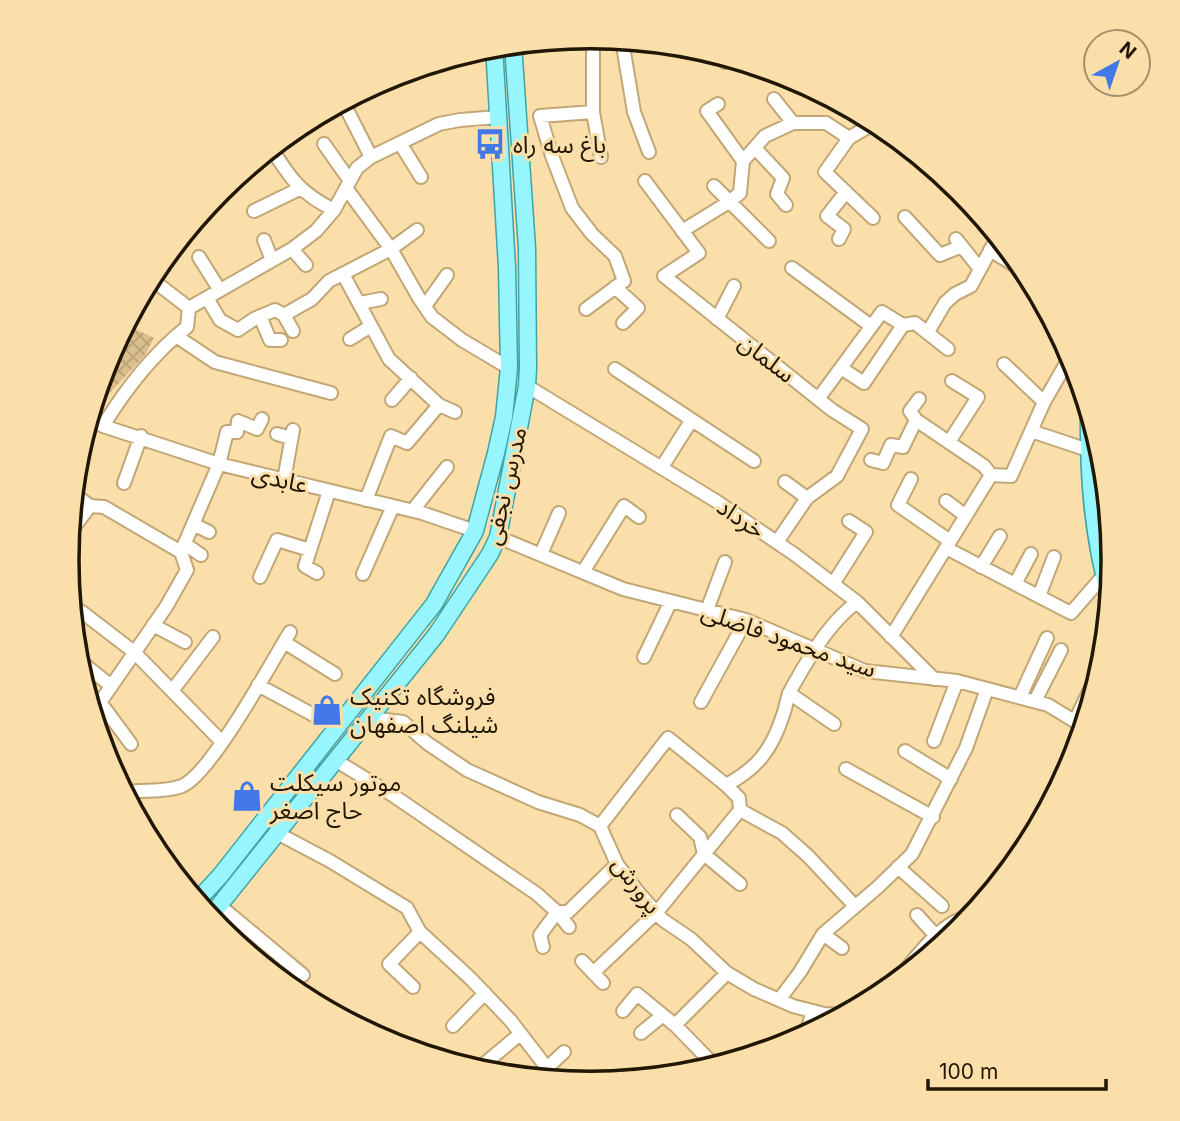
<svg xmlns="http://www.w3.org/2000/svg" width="1180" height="1121" font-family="Inter,'Noto Sans Arabic',sans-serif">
  <defs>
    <pattern id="building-cross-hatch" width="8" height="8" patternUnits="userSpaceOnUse" patternTransform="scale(1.75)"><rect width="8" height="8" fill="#d9bf8c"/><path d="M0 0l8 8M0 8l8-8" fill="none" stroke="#baa377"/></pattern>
  </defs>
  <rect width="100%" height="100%" fill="#fadfab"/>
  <path fill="url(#building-cross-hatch)" d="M125,324L154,338L145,355L93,411L91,410L106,360Z"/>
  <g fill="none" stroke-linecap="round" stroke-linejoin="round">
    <defs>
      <path id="minor" d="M593,37V112L601,157
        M622,40L634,112L649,152
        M680,46L682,51
        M723,56L725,62L731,59
        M746,63L747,66L752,65
        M774,99L793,123
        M343,102L371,157
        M718,104L707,111L743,161
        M901,142L908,149
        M400,143L421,177
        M324,144L350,181
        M271,148C291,179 300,193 334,210
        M755,148L783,178L777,194L786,205
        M645,181L699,253L664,276L832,410L862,429L837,476L807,498L777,542
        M714,186L769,241
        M346,188L391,249L419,298L432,317L462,340L509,368
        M254,211L299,189
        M905,217L940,255L962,246
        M873,218L825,172L849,138L876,122
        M682,231L729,202L740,193L743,161L765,136L793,123H826L849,138
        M839,239L844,229L827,216L846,192
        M956,239L980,269
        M264,240L272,260
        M292,249L306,265
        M990,250L1014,265
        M199,257L219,289
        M792,268L871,326
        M343,274L389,359L439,405L455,412
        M615,287L638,308L623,323
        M207,298L220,320L238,330L254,319L275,310L284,315L312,299L329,281L391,249L417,230
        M360,303L381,299
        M425,306L447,275
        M189,308L292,249L316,231L334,210L357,168L371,157L439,124L460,120L498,117
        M586,309L624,281L615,256L592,234L572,208L552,156L540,116L593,112
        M284,315L293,331
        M260,316L270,340H281
        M717,319L734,286
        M928,332L945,303L955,294L971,286L998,236
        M176,336L215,362L331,393
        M350,339L371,326
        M1004,364L1044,402
        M841,368L864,383L903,325
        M615,369L754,461
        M527,386L716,501L794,554L857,602L934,679
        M818,399L882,312L903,325L915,323L948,349
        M919,399L910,411L916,420L984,466L991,475
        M392,400L411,378
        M88,418L103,426L219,464L422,513L475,531
        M103,426C125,390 154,353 187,327L189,308L150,278
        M1031,431L1088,450
        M277,434L291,438
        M949,442L978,397L952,381
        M871,460L883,463L891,445L903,447L916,420
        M662,467L691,421
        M911,479L898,505L950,541
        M284,480L293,430
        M785,482L807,498
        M124,483L141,436
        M78,497L90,506
        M366,500L391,436L407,443L439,405
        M946,501L966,516
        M413,510L447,467
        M70,522L75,526L90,506L104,507L181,552
        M193,524L209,532
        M498,537L623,589L746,620L865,671L957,681L1048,705L1084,727
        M185,544L201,555
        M946,548L1071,613L1104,575
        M181,552L219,464L227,432H237L238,421L257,429L262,419
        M541,554L559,513
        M981,567L1000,536
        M583,572L624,506L639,517
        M317,573L305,566L329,491
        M363,574L393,506
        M260,577L277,540L310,550
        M68,578L69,579
        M833,584L866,532L849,521
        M1015,584L1031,554
        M1039,596L1054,557
        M707,610L725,562
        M82,612L134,652L222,742
        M153,625L185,642
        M891,637L991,475L1011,476L1044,402L1071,355
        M284,642L335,674
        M644,657L671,601
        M76,658L110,685
        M258,685L319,718
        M172,691L213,637
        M789,693L834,724
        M1020,697L1047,638
        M1035,701L1061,650
        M100,702L131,744
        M701,702L746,620
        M92,714L166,607L187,570L181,552
        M369,718L403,722L427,743L467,770L538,802L580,815L600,826L617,864L638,892L663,920L691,939L727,973L754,989L793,1006L824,1014L833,1022
        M1075,721L1097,675
        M934,741L957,681
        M905,751L951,779
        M335,760L394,796L537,894L557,912L569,927
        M846,769L933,817
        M726,785C758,768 772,749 783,715C786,708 786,701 789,694C792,686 798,678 802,670C818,644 832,621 857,602
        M123,793C143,789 163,793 182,786C211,774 271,663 290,632
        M677,815L700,837L704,854L740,884
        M600,826L668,738L726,785L739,798L740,810L782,833L808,856L854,905
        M277,833L330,861L407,908L420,932L470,978L511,1021L557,1081
        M898,867L942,906
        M219,905L303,975
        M917,915L937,937
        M823,934L842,948
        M543,947L540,935L557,912H568L617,864
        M582,961L603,983
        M593,973L657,912L740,810
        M413,987L389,964L420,932
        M892,987C912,963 940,920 972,916
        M879,997L882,995
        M779,1000L800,972L823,934L878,887L912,854L966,748L987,689
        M623,1011L637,994L675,1025L727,973
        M824,1014L846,1015
        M675,1025L716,1067
        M453,1026L485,993
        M641,1033L663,1015
        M805,1037L813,1011
        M483,1065L520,1034
        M547,1068L564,1052"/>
      <path id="major" d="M1089,409C1088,473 1092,536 1110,597
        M196,902L220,876L434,604L475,531L496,453L504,417L509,368L507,268L494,46
        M209,918L436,635L490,554L498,537L527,386L528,368L527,248L513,44"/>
    </defs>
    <use href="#minor" stroke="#c2a776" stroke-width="16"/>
    <use href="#major" stroke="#41a3a5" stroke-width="19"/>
    <use href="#minor" stroke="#fff" stroke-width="12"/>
    <use href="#major" stroke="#97f5fd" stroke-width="16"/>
  </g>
  <defs>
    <symbol id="bus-bare" viewBox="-9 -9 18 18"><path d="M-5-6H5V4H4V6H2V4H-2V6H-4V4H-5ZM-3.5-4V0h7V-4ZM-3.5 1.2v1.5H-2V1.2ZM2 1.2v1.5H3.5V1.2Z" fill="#4378e9" stroke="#fadfab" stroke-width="2.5" paint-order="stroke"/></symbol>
    <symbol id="shop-bare" viewBox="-9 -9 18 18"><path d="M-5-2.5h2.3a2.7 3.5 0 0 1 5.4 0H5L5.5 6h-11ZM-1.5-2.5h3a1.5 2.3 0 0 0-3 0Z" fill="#4378e9" stroke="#fadfab" stroke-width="2.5" paint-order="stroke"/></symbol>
  </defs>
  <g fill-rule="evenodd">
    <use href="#bus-bare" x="468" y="122" width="44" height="44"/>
    <use href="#shop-bare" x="305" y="688" width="44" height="44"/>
    <use href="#shop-bare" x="225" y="774" width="44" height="44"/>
  </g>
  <g text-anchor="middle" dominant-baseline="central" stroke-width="6" stroke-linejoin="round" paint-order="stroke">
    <g font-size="24" fill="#211704" stroke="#fadfab" text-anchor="start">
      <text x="513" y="144">باغ سه راه</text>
      <text x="350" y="696">فروشگاه تکنیک<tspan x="350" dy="28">شیلنگ اصفهان</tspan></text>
      <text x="270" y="782">موتور سیکلت<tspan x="270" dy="28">حاج اصغر</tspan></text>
    </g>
    <g font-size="24" fill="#211704" stroke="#fadfab">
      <text transform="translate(767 358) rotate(38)">سلمان</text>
      <text transform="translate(280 479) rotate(13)">عابدی</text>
      <text transform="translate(505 486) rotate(-77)">مدرس نجفی</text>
      <text transform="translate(741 518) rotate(34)">خرداد</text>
      <text transform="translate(789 640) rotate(19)">سید محمود فاضلی</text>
      <text transform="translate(637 885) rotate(53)">پرورش</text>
    </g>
  </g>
  <path d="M0 0H1180V1121H0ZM79 560a511 511 0 1 1 1022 0a511 511 0 1 1-1022 0Z" fill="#fadfab" fill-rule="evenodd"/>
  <path fill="none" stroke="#211704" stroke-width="3.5" d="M79 560a511 511 0 1 1 1022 0a511 511 0 1 1-1022 0Z"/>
  <g transform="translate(1117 63) rotate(40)"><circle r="33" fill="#fadfab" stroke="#a38f68" stroke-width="2"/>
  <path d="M0-5L12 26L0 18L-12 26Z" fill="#4378e9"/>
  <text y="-10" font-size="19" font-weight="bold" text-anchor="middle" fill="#211704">N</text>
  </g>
  <path d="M928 1079v10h178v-10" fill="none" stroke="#211704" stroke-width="3.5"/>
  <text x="939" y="1079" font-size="21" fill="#211704" stroke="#fadfab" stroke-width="5" paint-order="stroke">100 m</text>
</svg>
